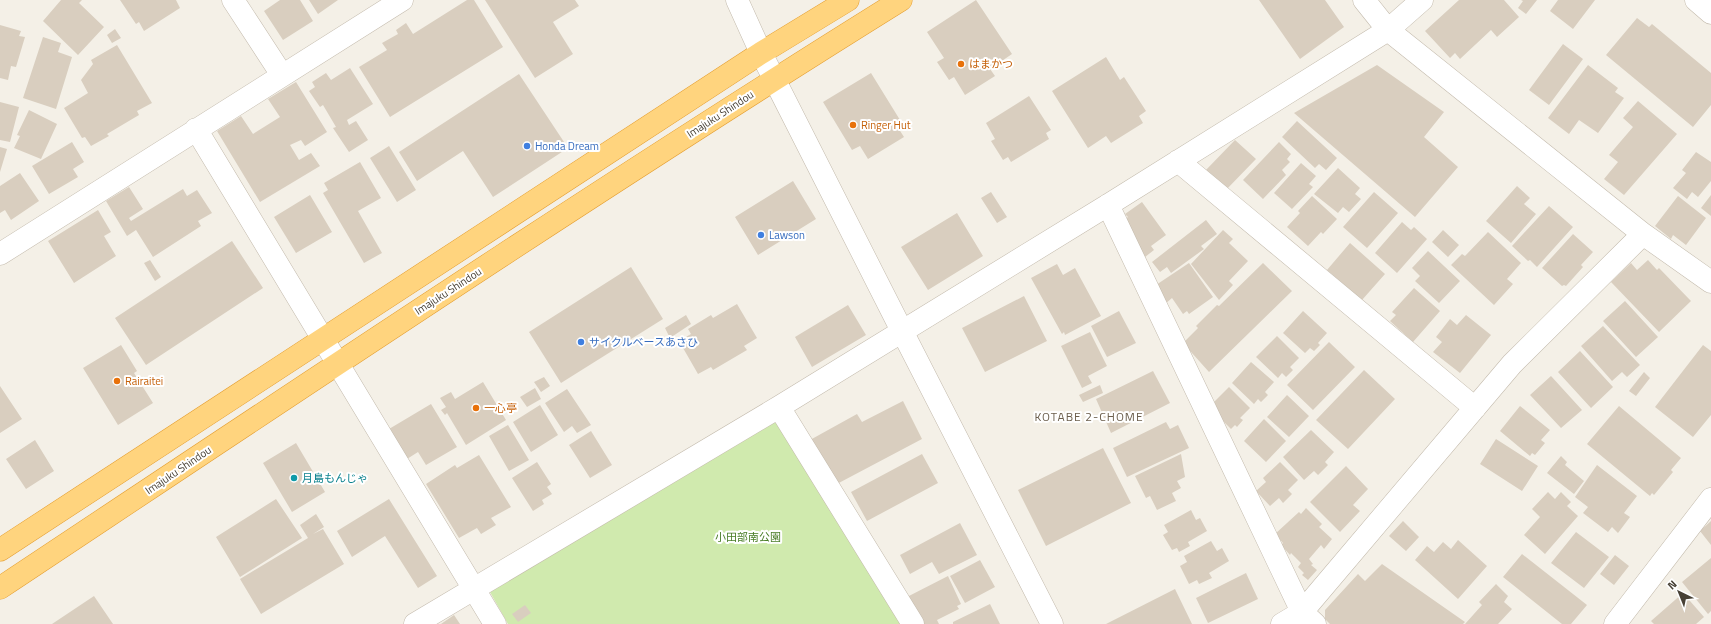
<svg xmlns="http://www.w3.org/2000/svg" width="1711" height="624" font-family="'Titillium Web','Noto Sans JP',sans-serif">
  <rect width="100%" height="100%" fill="#f4f0e7"/>
  <path fill="#d0eaae" d="M776,419L904,624H508L490,592Z"/>
  <path fill="#d9cebf" d="M61,0H82L79,3L104,27L78,55L43,21Z
    M120,0H176L180,8L144,31L139,22L136,24Z
    M280,0H300L313,21L283,40L264,11Z
    M309,0H338L318,14Z
    M467,0H474L503,47L390,117L359,67L387,50L382,43L398,34L396,30L406,23L413,34Z
    M485,0H575L579,6L553,22L573,54L535,78Z
    M976,0L1012,54L990,69L995,76L965,95L954,77L949,80L937,62L944,58L927,32Z
    M1259,0H1325L1344,27L1300,59Z
    M1459,0H1504L1519,17L1497,37L1491,30L1460,59L1455,53L1450,58L1425,31Z
    M1521,0H1537L1526,14L1518,8L1523,1Z
    M1558,0H1595L1573,29L1550,11Z
    M1637,18L1649,27L1652,24L1711,73V105L1693,127L1606,55Z
    M0,25L21,31L19,36L25,37L16,67L11,66L8,80L0,78Z
    M115,29L121,38L112,43L107,35Z
    M43,37L61,43L58,52L72,57L56,109L23,98Z
    M1563,44L1583,59L1549,105L1529,90Z
    M117,45L152,103L137,111L139,115L107,134L109,136L91,146L85,137L82,138L64,108L88,93L81,80L93,64L91,60Z
    M1106,57L1120,80L1124,77L1146,111L1139,116L1143,123L1111,143L1106,136L1088,148L1052,91Z
    M1377,65L1444,112L1424,137L1458,167L1415,217L1294,113Z
    M1588,65L1618,88L1615,92L1624,98L1598,133L1579,120L1569,134L1548,118Z
    M350,68L373,104L347,120L349,125L356,121L368,140L349,152L333,128L336,127L323,105L320,107L309,91L315,87L312,82L326,73L331,80Z
    M871,73L900,120L895,123L904,137L868,159L860,146L852,150L823,102Z
    M519,74L568,148L493,197L463,151L417,181L399,152Z
    M296,82L327,132L305,146L301,140L290,145L299,160L311,153L320,166L260,202L217,131L241,116L253,134L280,117L268,99Z
    M1029,96L1051,130L1046,133L1049,139L1011,162L1008,157L1003,160L991,141L995,139L986,123Z
    M1638,101L1677,134L1624,195L1604,179L1618,162L1609,155L1633,127L1623,118Z
    M0,102L19,107L10,142L0,140Z
    M29,110L57,124L41,159L14,148L20,136L17,135Z
    M1297,121L1337,158L1326,170L1319,164L1315,168L1282,137Z
    M1235,140L1256,159L1224,192L1204,172Z
    M72,142L84,162L73,169L78,177L49,194L32,166Z
    M1279,142L1291,154L1287,159L1290,162L1282,170L1286,175L1263,199L1243,180Z
    M389,146L416,190L397,202L370,158Z
    M0,147L7,149L0,172Z
    M1696,152L1711,162V181L1698,197L1692,192L1687,199L1673,188L1686,173L1682,170Z
    M360,162L381,198L358,211L382,253L364,263L323,193L328,190L324,183Z
    M1301,163L1316,176L1309,184L1313,187L1292,209L1274,193Z
    M1338,168L1360,188L1355,194L1361,199L1349,212L1343,207L1338,213L1314,194Z
    M20,173L39,201L11,220L5,210L0,213V186Z
    M793,181L816,219L758,255L735,217Z
    M1517,186L1530,198L1524,204L1536,214L1511,243L1486,221Z
    M129,187L143,209L129,218L131,221L183,189L187,196L197,190L212,213L198,221L201,226L153,257L136,230L127,236L106,201Z
    M991,192L1007,217L997,223L981,198Z
    M1374,192L1398,213L1367,248L1343,227Z
    M310,195L332,232L296,253L274,217Z
    M1711,195V216L1701,208Z
    M1312,196L1337,219L1323,234L1321,232L1308,246L1287,227L1300,213L1298,211Z
    M1678,196L1706,218L1686,245L1673,235L1671,239L1655,226Z
    M1142,202L1166,235L1151,246L1154,250L1145,257L1119,224L1128,217L1125,214Z
    M1549,206L1573,227L1537,267L1530,260L1528,261L1512,246Z
    M98,210L111,232L104,236L116,256L74,283L48,241Z
    M957,213L983,256L928,290L901,247Z
    M1206,220L1217,234L1201,246L1204,249L1171,273L1167,267L1160,272L1152,262Z
    M1402,222L1411,230L1414,227L1427,239L1397,273L1375,253Z
    M1223,230L1233,239L1229,243L1248,261L1229,281L1233,285L1219,300L1191,264Z
    M1443,230L1459,245L1448,257L1432,242Z
    M1488,232L1521,263L1507,279L1513,284L1494,305L1451,265L1462,254L1465,256Z
    M1573,234L1593,252L1581,265L1583,267L1566,286L1564,285L1562,286L1542,268Z
    M232,241L263,288L146,365L115,318Z
    M1350,243L1385,274L1362,300L1327,270Z
    M1428,251L1460,281L1439,303L1415,281L1420,276L1412,268Z
    M150,260L161,277L155,281L144,263Z
    M1648,260L1657,270L1659,268L1691,301L1659,332L1611,282L1631,263L1637,270Z
    M1189,263L1213,297L1189,314L1187,311L1183,314L1172,298L1165,304L1153,287Z
    M1263,263L1292,291L1209,372L1183,343L1198,328L1196,326L1217,305L1219,306Z
    M1057,264L1063,275L1075,268L1101,316L1065,335L1064,332L1062,334L1031,278Z
    M631,267L663,319L561,383L529,332Z
    M1414,288L1440,311L1413,342L1390,321L1396,315L1392,312Z
    M1024,296L1047,341L985,372L962,328Z
    M1625,301L1658,337L1636,357L1603,321Z
    M737,304L757,338L744,346L747,350L713,370L711,367L698,374L679,341L691,334L688,329L711,315L713,318Z
    M848,305L866,335L812,367L795,337Z
    M1119,311L1136,343L1107,357L1091,326Z
    M1303,311L1327,333L1318,343L1320,345L1314,351L1310,348L1305,353L1283,333Z
    M686,315L691,324L670,338L665,328Z
    M1466,315L1491,335L1460,373L1433,352L1442,342L1436,337L1450,319L1457,325Z
    M1603,326L1640,365L1627,377L1622,372L1612,381L1581,346Z
    M1090,332L1107,366L1088,376L1092,383L1082,388L1061,346Z
    M1277,336L1299,358L1290,367L1293,370L1286,377L1282,373L1278,378L1256,357Z
    M1329,342L1355,367L1313,410L1287,385Z
    M121,345L137,371L134,373L153,403L118,425L83,368Z
    M1703,345L1711,351V415L1693,437L1655,407Z
    M1580,351L1613,387L1591,408L1558,372Z
    M1251,362L1274,382L1265,392L1268,395L1261,402L1258,399L1254,404L1232,383Z
    M1364,370L1395,399L1348,449L1316,420Z
    M1153,371L1170,403L1111,433L1096,399Z
    M1644,372L1650,378L1636,396L1629,391Z
    M1551,376L1582,410L1561,428L1530,395Z
    M544,377L550,386L541,392L534,382Z
    M483,382L506,420L466,445L447,413L445,415L441,410L446,407L440,398L451,392L455,399Z
    M1100,385L1103,393L1083,402L1079,395Z
    M0,386L22,419L0,433Z
    M1229,387L1250,408L1240,418L1243,420L1237,427L1235,425L1231,429L1209,407Z
    M535,388L541,399L527,407L520,397Z
    M567,389L591,425L577,433L572,426L564,432L545,403Z
    M1287,395L1309,416L1289,437L1267,417Z
    M903,401L922,439L835,485L810,440L857,414L862,422Z
    M431,404L457,447L426,465L418,452L407,459L389,429Z
    M540,405L558,435L531,452L513,422Z
    M1520,406L1550,430L1541,440L1545,443L1535,455L1532,453L1530,456L1500,431Z
    M1619,406L1681,458L1671,470L1673,472L1654,495L1652,493L1650,496L1587,444Z
    M1264,419L1286,441L1266,462L1244,441Z
    M1166,422L1170,429L1178,425L1189,448L1127,477L1113,448Z
    M508,425L529,460L509,471L489,436Z
    M1311,430L1334,452L1325,462L1328,465L1318,475L1314,471L1304,480L1283,457Z
    M591,431L612,465L590,478L569,445Z
    M1496,439L1538,466L1522,491L1480,464Z
    M35,440L54,471L26,489L6,459Z
    M296,443L325,492L292,512L263,463Z
    M1103,448L1131,503L1046,546L1018,490Z
    M922,454L938,483L867,521L851,492Z
    M1181,454L1185,477L1177,481L1181,488L1172,493L1176,501L1157,510L1150,496L1146,498L1135,476Z
    M479,455L511,507L491,518L496,525L481,534L477,528L459,538L426,484L455,465L457,468Z
    M1561,456L1567,462L1565,465L1584,481L1574,494L1547,473Z
    M537,462L551,484L547,487L552,494L542,500L544,504L533,511L512,478Z
    M1280,462L1298,480L1288,490L1292,494L1283,503L1279,498L1270,506L1256,491L1266,482L1263,478Z
    M1597,465L1637,496L1624,513L1630,517L1618,533L1612,527L1608,532L1583,513L1588,507L1575,497Z
    M1346,466L1368,489L1353,505L1360,511L1340,532L1310,502Z
    M1548,492L1555,499L1561,492L1571,502L1567,506L1578,516L1545,554L1524,535L1540,517L1532,509Z
    M276,499L302,538L240,577L216,537Z
    M389,499L437,576L418,588L385,536L352,557L337,531Z
    M1306,508L1322,524L1319,527L1332,539L1324,549L1321,545L1309,559L1313,564L1311,565L1317,570L1308,580L1302,575L1304,573L1298,567L1301,563L1291,553L1290,555L1281,545L1283,543L1275,534L1299,512L1301,514Z
    M1191,510L1196,520L1200,518L1207,531L1188,542L1190,546L1179,552L1177,548L1172,550L1163,535L1168,532L1164,525Z
    M316,514L324,527L313,534L323,529L344,564L261,614L240,579L308,538L300,525Z
    M1403,521L1419,537L1406,551L1389,536Z
    M1711,521V545L1700,531Z
    M960,523L977,555L939,574L932,562L910,574L900,555Z
    M1576,532L1609,557L1584,588L1551,563Z
    M1458,540L1487,566L1458,599L1415,560L1427,546L1434,552L1443,542L1451,549Z
    M1211,541L1217,551L1222,548L1229,561L1209,573L1212,578L1199,584L1197,580L1189,584L1180,566L1187,562L1184,556Z
    M1522,554L1587,605L1571,624H1562L1503,577Z
    M1615,555L1629,566L1614,585L1600,574Z
    M1711,558V611L1708,614L1682,582Z
    M980,560L995,587L965,603L950,576Z
    M1382,564L1465,622L1463,624H1330L1325,619V610L1358,574L1365,581Z
    M1246,573L1258,599L1208,623L1196,598Z
    M948,576L961,604L957,606L959,609L937,620L939,624H918L905,598Z
    M1496,584L1508,596L1504,602L1512,609L1498,624H1465L1482,605L1479,602Z
    M1175,589L1192,624H1106Z
    M1683,593L1704,617L1696,624H1654L1651,621Z
    M94,596L113,624H52Z
    M990,604L1000,624H953V622Z
    M525,605L531,613L518,622L512,614Z
    M454,615L460,624H441Z"/>
  <g fill="none" stroke-linecap="round" stroke-linejoin="round">
    <defs>
      <path id="minor" d="M233,0L282,75
        M1364,0L1388,30L1643,234L1711,282
        M1696,0L1711,13
        M196,129L495,624
        M1178,161L1475,408
        M1108,205L1302,612L1315,624
        M0,254L402,0
        M779,407L913,624
        M415,624L779,407L1108,205L1388,30L1422,0
        M1282,624L1302,612L1512,364L1643,234
        M1615,624L1711,499"/>
      <path id="tertiary" d="M737,0L761,53L902,331L1052,624"/>
      <path id="trunk" d="M0,550L761,53L848,0
        M0,588C298,390 596,190 901,0"/>
    </defs>
    <use href="#minor" stroke="#c3baac" stroke-width="23"/>
    <use href="#tertiary" stroke="#c3baac" stroke-width="23"/>
    <use href="#trunk" stroke="#e49e31" stroke-width="23"/>
    <use href="#minor" stroke="#fff" stroke-width="22"/>
    <use href="#tertiary" stroke="#fff" stroke-width="22"/>
    <use href="#trunk" stroke="#ffd47e" stroke-width="22"/>
  </g>
  <g fill="#e8710a" stroke="#fff" stroke-width="1.5">
    <circle cx="961" cy="64" r="4"/>
    <circle cx="853" cy="125" r="4"/>
    <circle cx="117" cy="381" r="4"/>
    <circle cx="476" cy="408" r="4"/>
  </g>
  <g fill="#3f7fe0" stroke="#fff" stroke-width="1.5">
    <circle cx="527" cy="146" r="4"/>
    <circle cx="761" cy="235" r="4"/>
    <circle cx="581" cy="342" r="4"/>
  </g>
  <circle fill="#0f9aa8" stroke="#fff" stroke-width="1.5" cx="294" cy="478" r="4"/>
  <g text-anchor="middle" dominant-baseline="central" stroke-width="4" stroke-linejoin="round" paint-order="stroke">
    <g font-size="11" fill="#c56008" stroke="#fff" text-anchor="start">
      <text x="969" y="64">はまかつ</text>
      <text x="861" y="125">Ringer Hut</text>
      <text x="125" y="381">Rairaitei</text>
      <text x="484" y="408">一心亭</text>
    </g>
    <g font-size="11" fill="#474035" stroke="#fff">
      <text transform="translate(720 114) rotate(-33)">Imajuku Shindou</text>
      <text transform="translate(448 291) rotate(-33)">Imajuku Shindou</text>
      <text transform="translate(178 470) rotate(-34)">Imajuku Shindou</text>
    </g>
    <g font-size="11" fill="#366cbe" stroke="#fff" text-anchor="start">
      <text x="535" y="146">Honda Dream</text>
      <text x="769" y="235">Lawson</text>
      <text x="589" y="342">サイクルベースあさひ</text>
    </g>
    <g font-size="11" fill="#0d838f" stroke="#fff" text-anchor="start">
      <text x="302" y="478">月島もんじゃ</text>
    </g>
    <g font-size="11" fill="#487c26" stroke="#fff">
      <text x="748" y="537">小田部南公園</text>
    </g>
    <g font-size="12" letter-spacing="1" fill="#6b5e4c" stroke="#fff">
      <text x="1089" y="416">KOTABE 2-CHOME</text>
    </g>
  </g>
  <g transform="translate(1679 592) rotate(317)" stroke="#ffffff" stroke-width="3" paint-order="stroke">
  <path d="M0-3L7 15L0 10L-7 15Z" fill="#474035"/>
  <text y="-6" font-size="11" font-weight="bold" text-anchor="middle" fill="#474035">N</text>
  </g>
</svg>
